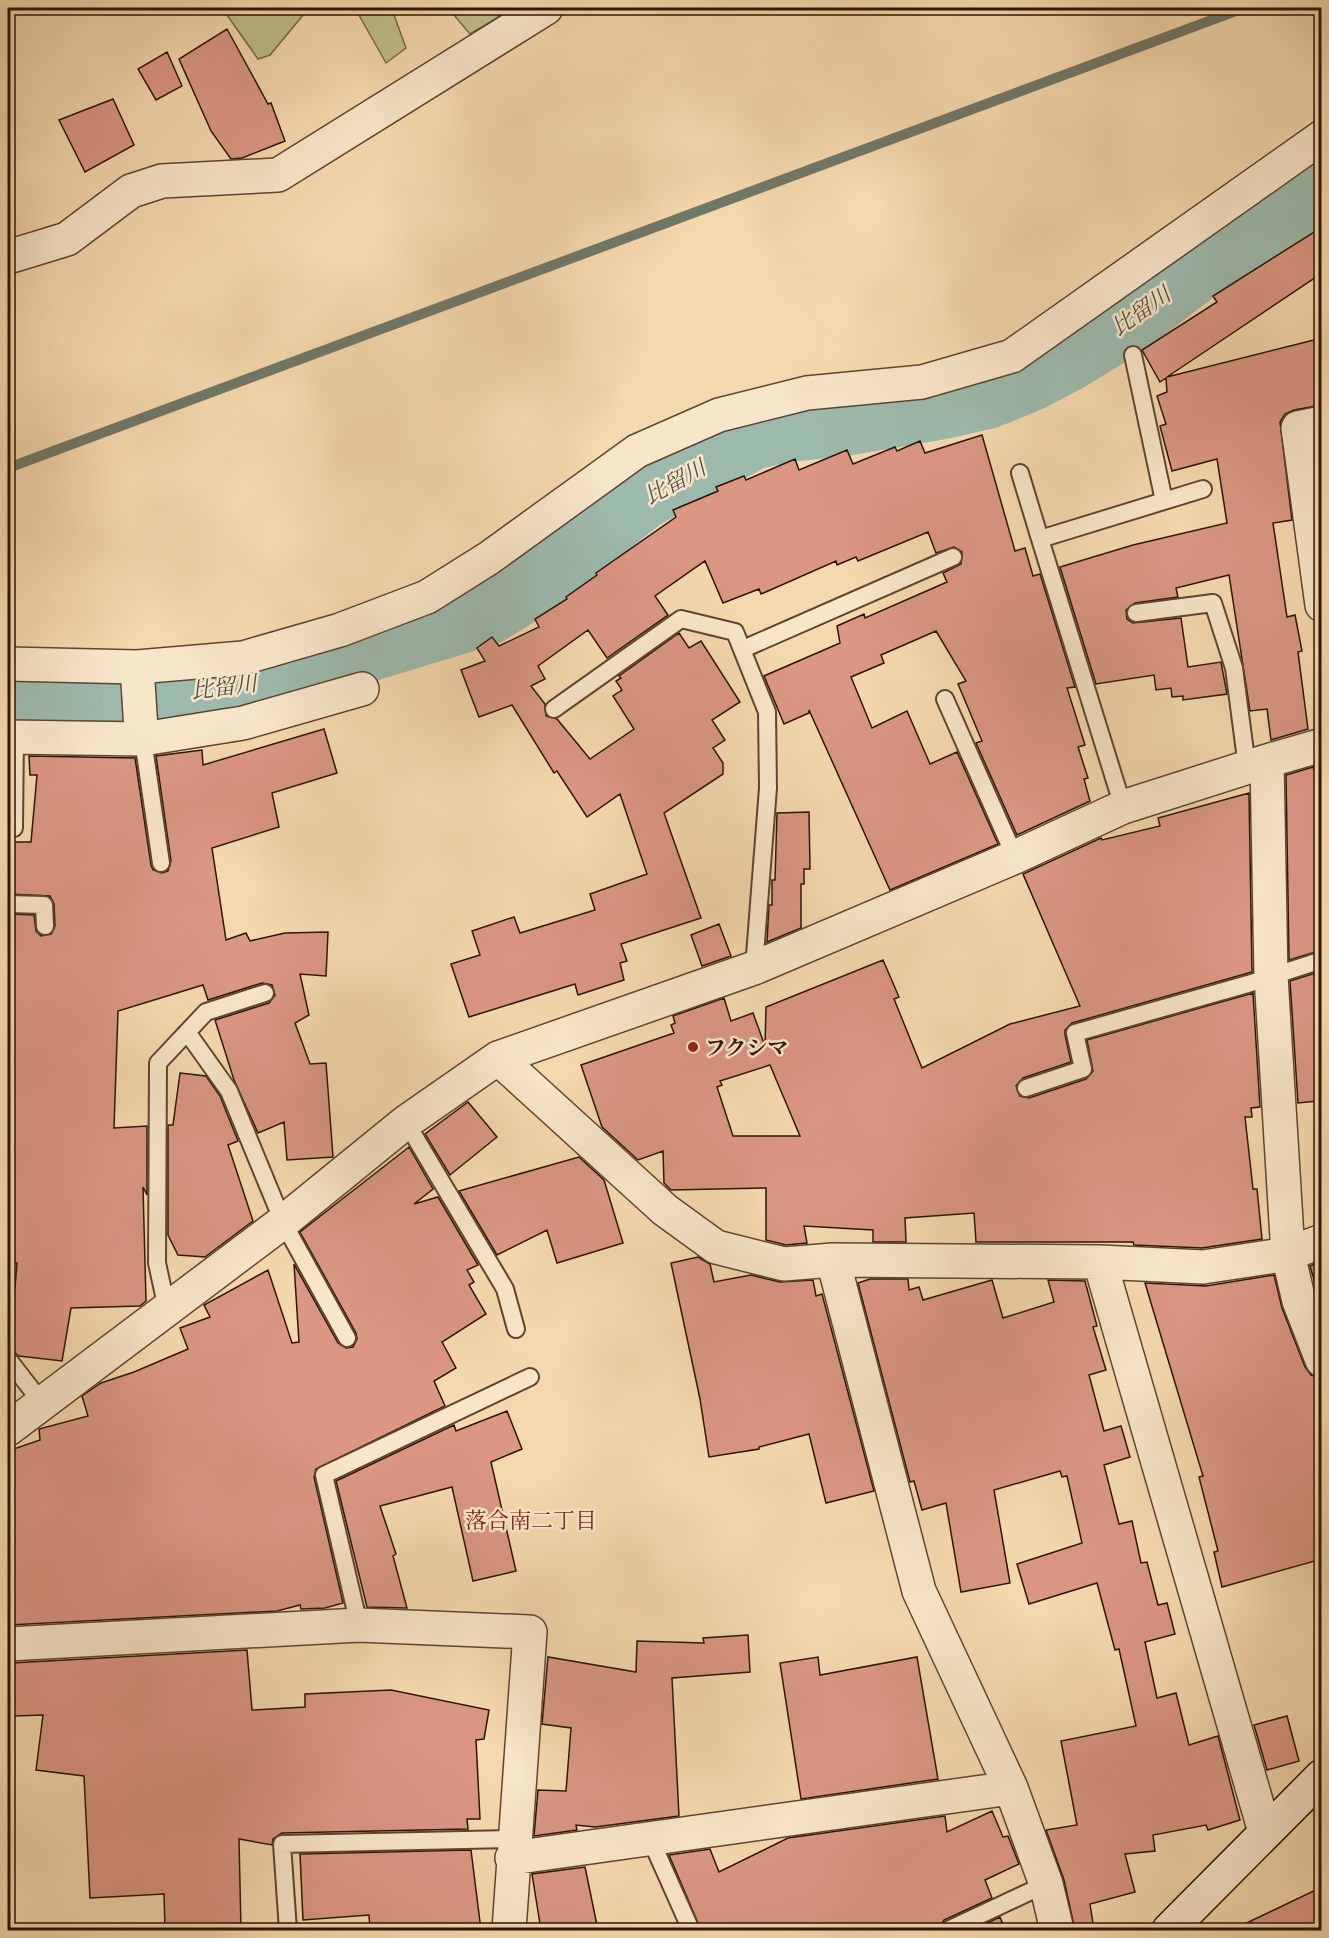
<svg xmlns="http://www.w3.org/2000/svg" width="1329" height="1938" font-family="'EB Garamond','Noto Serif JP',serif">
  <rect width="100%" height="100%" fill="#f5d9ae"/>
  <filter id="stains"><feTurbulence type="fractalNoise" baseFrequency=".00333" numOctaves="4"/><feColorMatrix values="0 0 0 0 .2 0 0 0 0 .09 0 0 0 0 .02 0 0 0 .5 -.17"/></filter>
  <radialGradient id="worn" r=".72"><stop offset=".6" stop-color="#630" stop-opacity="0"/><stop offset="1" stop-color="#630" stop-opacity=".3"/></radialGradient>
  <path fill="#bebf89" stroke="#756a48" stroke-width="1.5" d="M222,8H309L270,55L258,59Z
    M355,8H401L393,12L406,48L386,63Z
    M448,8H513L470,34Z"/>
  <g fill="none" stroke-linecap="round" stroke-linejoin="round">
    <path stroke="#6f786a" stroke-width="10" d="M8,468L1244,8"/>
    <path stroke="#9cbaac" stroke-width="63" d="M8,697L71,696L106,700L161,697L254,685L487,614L533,586L643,498L753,438L794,430L842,425L941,408L989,397L1030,380L1070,359L1127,324L1213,258L1322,191"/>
  </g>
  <path fill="#db9684" stroke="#2c1407" stroke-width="1.5" fill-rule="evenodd" d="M227,29L268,104L271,103L285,141L242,158L231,159L211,131L179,59Z
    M167,52L182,86L156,100L138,69Z
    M113,99L134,145L85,172L59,120Z
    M1322,227V273L1167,377L1322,338V405L1294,410L1285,414L1280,422L1292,520L1273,523L1287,617L1295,615L1302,651L1298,652L1308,729L1271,740L1267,709L1250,711L1229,575L1176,588L1178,597L1135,603L1126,610L1127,619L1133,623L1181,618L1188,667L1221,662L1227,694L1183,700V696L1172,697L1171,688L1156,690L1154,675L1096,684L1060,567L1133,545L1227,523L1217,459L1172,471L1160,426L1166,424L1157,396L1167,392L1166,378L1160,382L1142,350L1217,302L1213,296Z
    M982,435L1015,551L1025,548L1033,576L1040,574L1075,687L1067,688L1085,745L1078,747L1088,778L1084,779L1090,801L1017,835L976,743L982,741L958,684L966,681L936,631L881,655L884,663L851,677L872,728L907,711L930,764L957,752L998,844L890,890L809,710V713L784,724L764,676L840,643L837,626L864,614L865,618L947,582L943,573L961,564L962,552L954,547L936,553L928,532L858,561L856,557L837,565L836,561L761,594L759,589L723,603L705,561L655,596L668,615L607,658L588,630L538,666L545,679L531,686L545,704L546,716L557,719L590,759L634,729L613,696L622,690L616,681L621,678L619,676L679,633L689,648L701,641L740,702L712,720L725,740L713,748L723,763V774L664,813L701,918L621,944L627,961L620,963L624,980L578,995L575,984L469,1017L451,964L480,955L472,931L514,917L520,933L595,910L590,894L647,874L620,794L587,817L557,771L554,773L512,705L479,717L461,670L485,661L477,648L492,637L499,646L539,627L535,619L567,599L566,597L597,575L596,573L676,517L673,510L718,491L716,487L744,476L746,480L795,459L799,470L847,450L853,464L895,447L897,451L920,441L925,453Z
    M324,729L337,773L272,793L279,827L212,848L226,940L246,933L250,941L285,933L328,932L326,976L300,974L309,1015L295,1023L310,1064L326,1063L333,1157L287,1160L284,1122L258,1133L234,1080L215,1020L269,1003L275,995L272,985L262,983L208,1000L203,985L118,1011L114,1128L147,1126V1195L143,1187L146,1301L140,1306L71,1308L62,1361L19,1356L10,1349L17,1263L8,1262L11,1169H8V914L34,915L36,931L41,936L51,934L55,926L54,904L50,896L8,894V842H31L37,775H30L29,756L135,758L151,865L153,870L162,873L168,871L171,861L156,756L202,750L203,765Z
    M1313,767L1322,793V950L1289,960L1286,775Z
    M1249,793L1252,972L1072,1023L1065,1030V1035L1071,1062L1023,1078L1016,1086L1020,1096L1029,1098L1086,1079L1093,1071L1087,1040L1253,993L1260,1107L1251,1108L1252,1117H1245L1253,1189H1257L1262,1239L1202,1248L1134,1245L1133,1242H976L974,1213L905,1218L906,1242H873V1230L804,1226L807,1243L786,1245L766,1240V1188L671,1190L664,1183L663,1151L638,1160L602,1127L581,1065L674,1033L671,1025L675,1023L673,1016L724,998L731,1021L753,1013L765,1046L766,1007L883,960L899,997L894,999L922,1068L1010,1024L1080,1006L1023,874L1101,838L1102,840L1160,826L1158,818ZM770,1065L800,1136H733L717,1087L722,1085L720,1081Z
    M809,812L810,869H804V884H801V928L767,942L769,905H772V880H775L777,813Z
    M719,924L731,956L702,966L691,935Z
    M1322,971V1097H1317V1101L1298,1103L1290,981Z
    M180,1073L206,1076L220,1096L238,1141L228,1145L253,1221L205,1257L178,1255L168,1235V1125H173Z
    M468,1102L497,1137L450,1175L425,1134Z
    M409,1147L433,1189L414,1204L438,1197L478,1265L467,1270L474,1282L469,1285L486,1314L442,1342L456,1368L434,1381L445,1406L316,1469L314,1477L343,1603L325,1608L301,1609L300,1605L277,1611L9,1625L8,1451L40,1440L39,1429L88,1416L82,1396L101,1383L134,1372L188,1349L180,1328L210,1317L204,1305L268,1270L292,1343L299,1342L294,1264L338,1343L346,1348L353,1347L357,1339L356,1333L300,1232Z
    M579,1157L604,1180L623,1243L557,1263L547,1230L497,1255L459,1191Z
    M698,1257L710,1264L714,1282L751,1275L780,1282L813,1280L816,1296L822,1294L874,1491L826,1503L809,1434L759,1447V1449L709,1457L700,1399L671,1263Z
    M1322,1261V1307L1310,1266Z
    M1274,1275L1282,1308L1305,1367L1311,1375L1322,1378V1559L1222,1587L1214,1552L1218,1551L1199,1477L1203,1476L1145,1283L1206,1286Z
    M870,1279H908L909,1290L919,1287L923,1300L992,1280L1003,1318L1054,1302L1048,1280L1085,1281L1097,1326L1093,1327L1106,1370L1089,1375L1104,1431L1121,1426L1130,1457L1104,1465L1119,1524L1132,1521L1141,1563L1147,1562L1158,1605L1167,1603L1175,1634L1145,1642L1157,1698L1176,1693L1189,1745L1218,1736L1240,1820L1208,1830L1206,1825L1153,1835L1155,1851L1125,1854L1135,1892L1090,1904L1094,1930H1075L1064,1880L1046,1830L1077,1825L1061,1741L1136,1726L1119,1649L1115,1650L1097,1583L1029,1604L1017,1564L1082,1543L1067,1476L1062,1477L1060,1471L994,1490L1010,1583L961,1592L946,1503L922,1510L914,1481L910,1482L858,1283Z
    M507,1411L522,1449L491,1462L516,1571L473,1581L452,1487L380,1506L396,1554L393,1556L407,1608L367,1607L336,1481L454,1425L456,1431Z
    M748,1635L750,1672L672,1678L679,1816L595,1827L576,1825L577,1830L534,1836L538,1790L566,1791L571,1728L542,1724L548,1657L636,1672L637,1641L704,1643L703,1638Z
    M247,1650L252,1710L305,1707V1694L391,1690L489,1710L484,1739L476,1740L480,1819H467L468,1829L282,1833L273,1839L272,1845L239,1839L241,1930H165L164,1894L90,1898L84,1776L36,1770L43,1715L14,1716L11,1663Z
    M818,1657L820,1675L917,1657L938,1779L801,1799L780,1663Z
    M1287,1716L1299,1761L1267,1770L1254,1725Z
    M992,1811L1003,1837L1008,1836L1019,1864L985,1880L992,1898L944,1920L938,1930H701L669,1855L710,1849L719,1872L788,1838L945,1816L947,1832Z
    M471,1850L481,1930H370L369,1915L303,1920L300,1854Z
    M585,1867L598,1930H541L532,1874Z
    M1322,1887V1930H1232Z
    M1000,1917L1005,1930H972Z"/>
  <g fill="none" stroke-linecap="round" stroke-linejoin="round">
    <defs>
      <path id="lane" d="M1133,355L1164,501
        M1020,473L1040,539
        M1136,613L1213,603L1234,668L1247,767
        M743,649L953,557
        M945,699L1015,857
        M554,709L681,619L735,632L767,712L768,788L754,968
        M142,733L161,863
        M1123,807L1040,539L1203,489
        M14,828L15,737
        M8,904L44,905L45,926
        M187,1032L229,1091L283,1222L347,1338
        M1026,1088L1083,1069L1075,1033L1248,984L1322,960
        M406,1122L505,1289L516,1329
        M167,1309L157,1263L158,1063L206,1012L265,993
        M8,1359L42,1403
        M359,1625L324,1475L530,1377
        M650,1838L691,1930
        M288,1930L282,1844L514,1839
        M948,1930L1046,1884"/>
      <path id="street" d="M8,257L67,239L131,191L162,181L278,175L546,8
        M1322,423L1298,428L1322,605
        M8,664L137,667L243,658L340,630L427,597L489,558L637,451L719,415L807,393L922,382L1012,356L1322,137
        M137,667L141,730
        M8,737L143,739L243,723L362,689
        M1267,761L1322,745
        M498,1058L665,1210L716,1247L784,1264L833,1260L1100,1262L1203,1267L1288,1254L1322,1241
        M833,1260L919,1591L1011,1788L1046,1884L1057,1930
        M1100,1262L1265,1832
        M8,1429L283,1222L406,1122L498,1058L754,968L1015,857L1123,807L1267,761L1271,976L1288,1254L1299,1301L1322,1360
        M8,1644L359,1625L530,1632L509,1930
        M512,1858L1011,1788"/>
      <path id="secondary" d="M1169,1930L1322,1776"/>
    </defs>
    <use href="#lane" stroke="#5e4531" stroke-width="20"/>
    <use href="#street" stroke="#5e4531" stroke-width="36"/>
    <use href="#secondary" stroke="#2c1407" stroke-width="36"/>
    <use href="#lane" stroke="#f8e6ca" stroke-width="16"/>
    <use href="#street" stroke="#f8e6ca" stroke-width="33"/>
    <use href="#secondary" stroke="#f8e6ca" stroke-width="33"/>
  </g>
  <circle fill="#8f2418" stroke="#f8e6ca" stroke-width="2" cx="693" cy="1047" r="6"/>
  <g text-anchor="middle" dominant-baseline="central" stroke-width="5" stroke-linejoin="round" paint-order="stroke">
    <g font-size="21" font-weight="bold" fill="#2c1407" stroke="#f8e6ca" text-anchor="start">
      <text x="705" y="1047">フクシマ</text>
    </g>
    <g font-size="22" font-style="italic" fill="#534e41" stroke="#f8e6ca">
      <text transform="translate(1141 311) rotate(-35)">比留川</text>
      <text transform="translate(675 482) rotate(-29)">比留川</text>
      <text transform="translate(224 687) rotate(-7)">比留川</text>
    </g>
    <g font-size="22" fill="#7a1f14" stroke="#f8e6ca">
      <text x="531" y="1520">落合南二丁目</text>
    </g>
  </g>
  <rect width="1329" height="1938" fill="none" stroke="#f5d9ae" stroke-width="30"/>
  <rect x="9" y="9" width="1311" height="1920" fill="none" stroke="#2c1407" stroke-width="3"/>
  <rect x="15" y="15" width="1299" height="1908" fill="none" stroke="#2c1407" stroke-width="1.5"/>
  <rect width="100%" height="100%" filter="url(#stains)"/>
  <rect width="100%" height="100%" fill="url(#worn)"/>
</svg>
